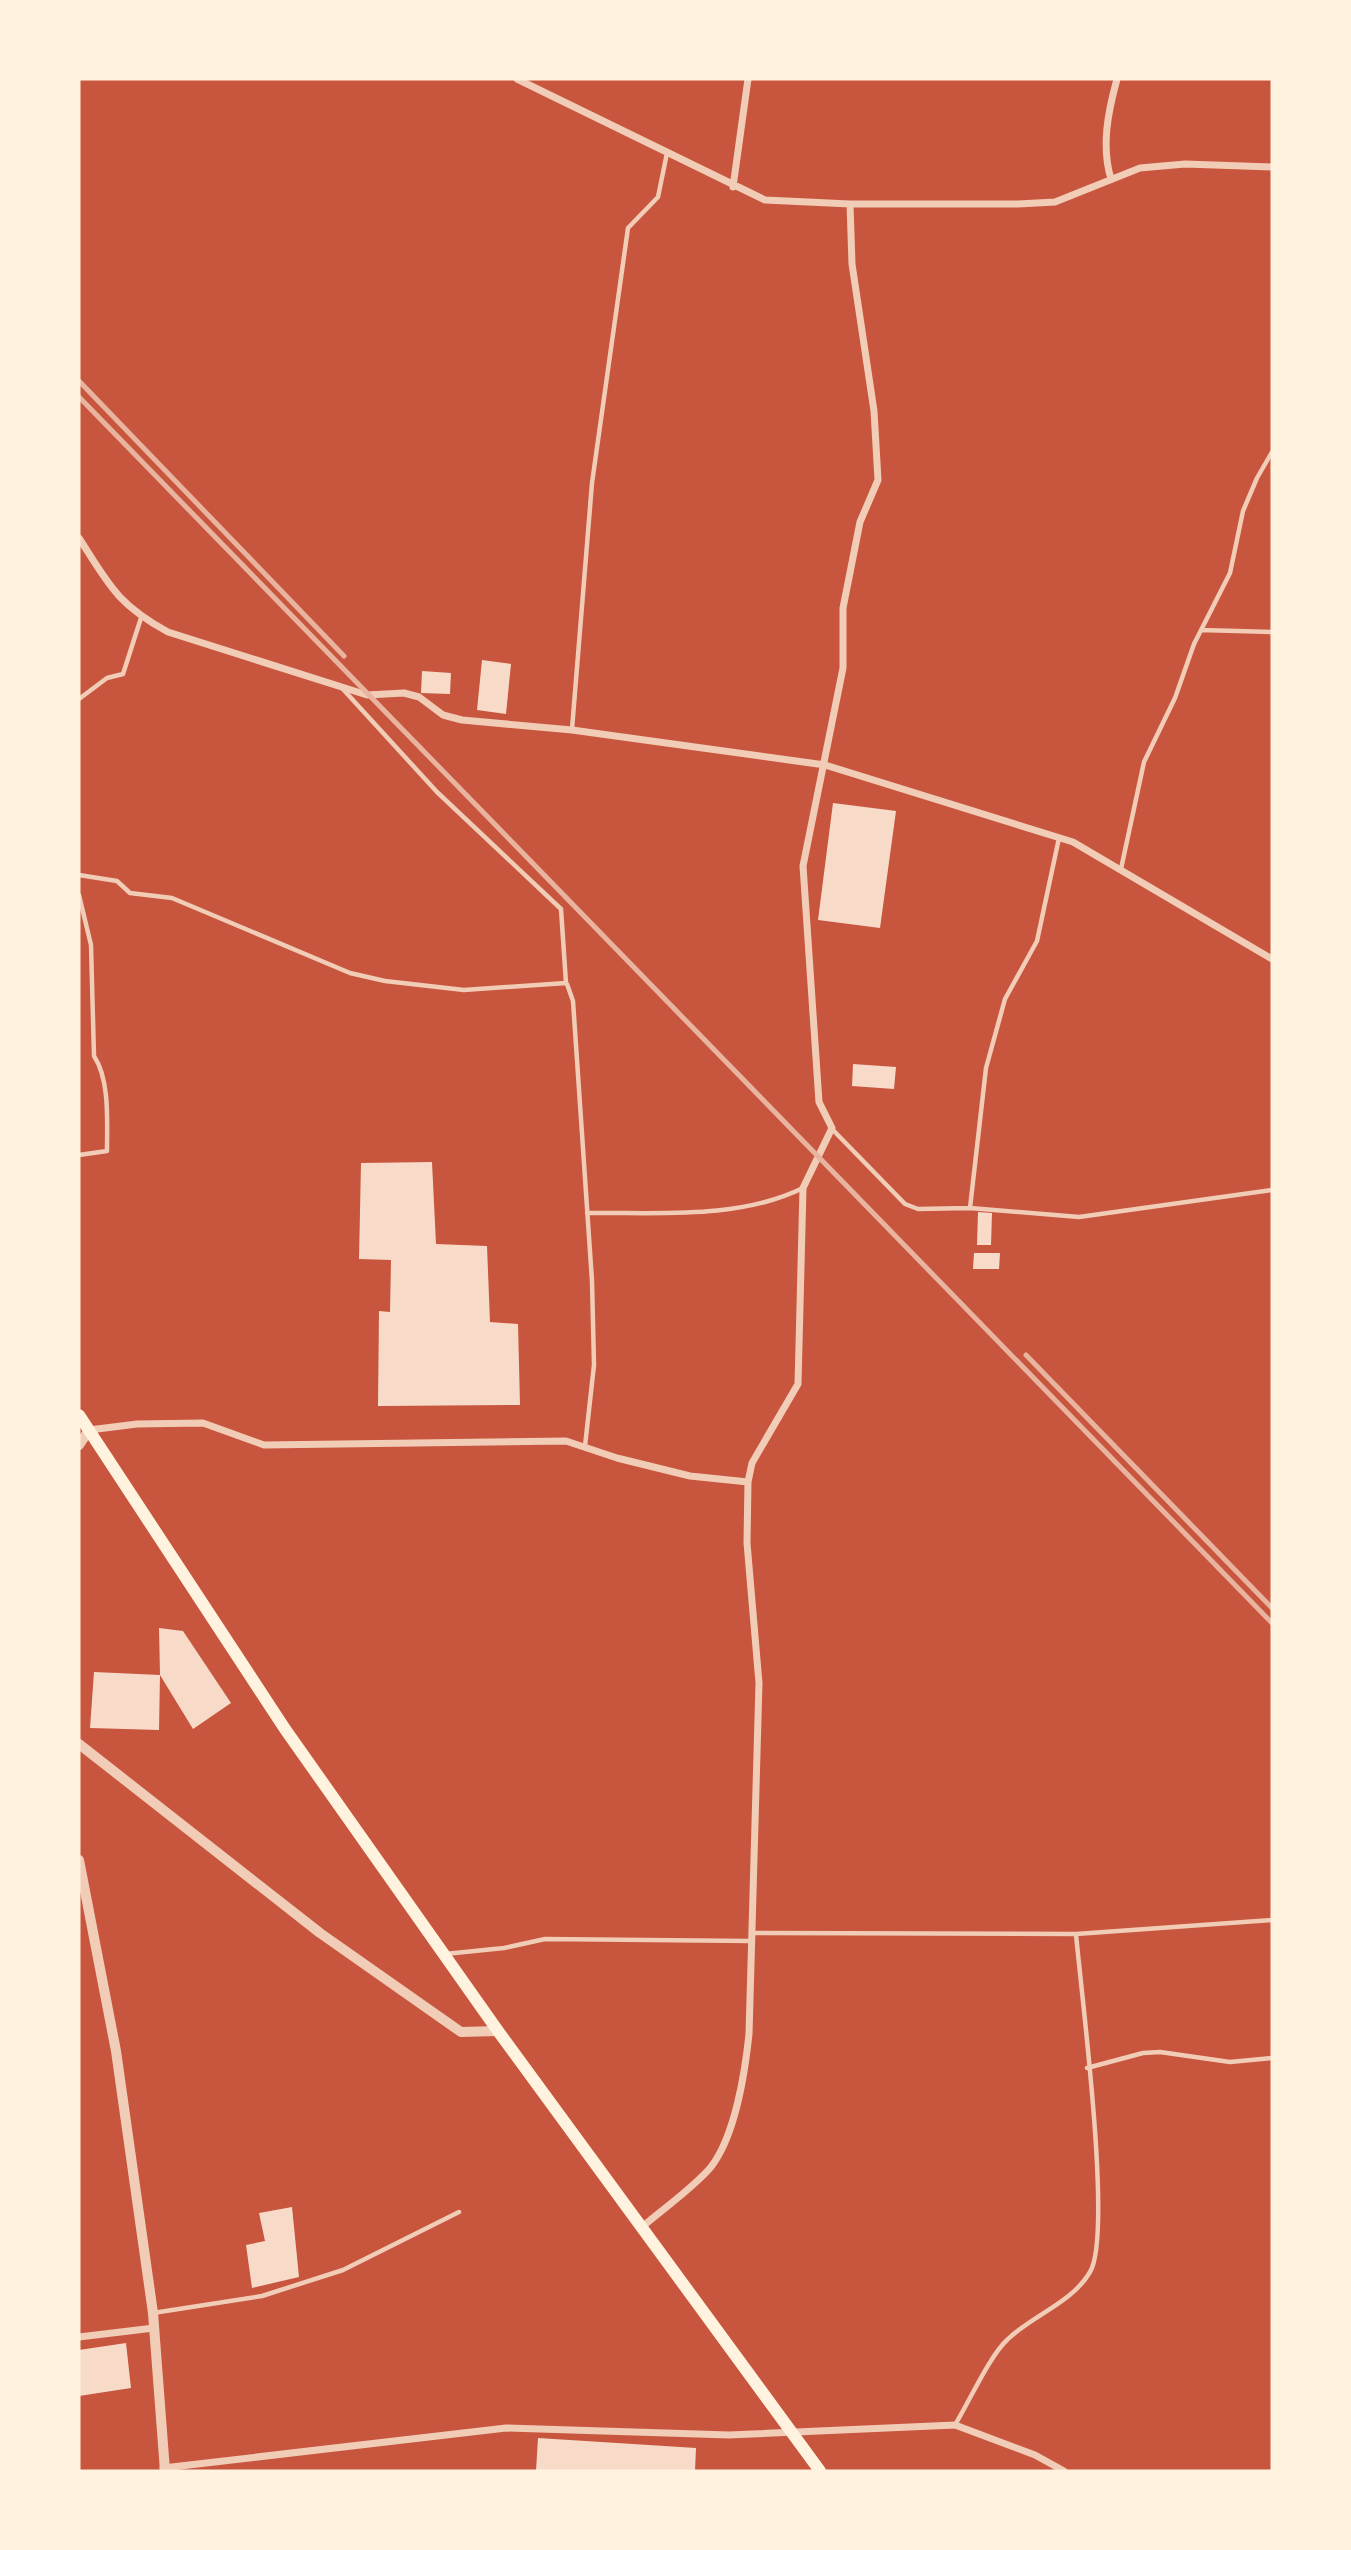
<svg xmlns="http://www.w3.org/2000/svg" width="1351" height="2550" font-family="Arial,sans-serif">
  <rect width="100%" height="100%" fill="#c8553d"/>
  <path fill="#f7dbc8" d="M482,660L511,664L506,714L477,710Z
    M422,671L451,673L450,694L421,693Z
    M833,803L896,811L880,928L818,920Z
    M853,1064L896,1067L894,1089L852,1086Z
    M432,1162L436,1244L487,1246L490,1322L518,1324L520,1405L378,1406L379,1311L390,1312L391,1260L359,1259L361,1163Z
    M978,1212L992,1213L991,1245H977Z
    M974,1253H1000L999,1269H973Z
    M159,1628L183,1631L231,1703L193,1729L160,1675L159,1730L90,1728L94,1672L160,1675Z
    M292,2207L299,2277L252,2288L246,2245L265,2241L259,2213Z
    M126,2343L131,2388L79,2396V2350Z
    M538,2438L696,2448L695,2471H536Z"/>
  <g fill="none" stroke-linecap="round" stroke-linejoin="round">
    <path stroke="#f1ccb7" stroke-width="4.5" d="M1201,630L1272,632
      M79,699L107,678L123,674L141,618
      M572,729L592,483L628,228L658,197L667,153
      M1121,869L1144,762L1175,698L1194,644L1230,573L1243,511L1257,478L1272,452
      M79,875L117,881L130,893L172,898L350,973L385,981L464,990L566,983L561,909L437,792L341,687
      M79,895L91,945L94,1056C110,1080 107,1122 107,1151L79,1155
      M567,984L573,1001L592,1281L594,1365L585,1446
      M832,1129L905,1204L918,1209L970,1208L1079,1217L1272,1190
      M970,1208L986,1068L1005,999L1037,941L1059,838
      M587,1213C657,1212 738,1220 803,1188
      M752,1933L1076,1934L1272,1920
      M445,1954L504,1948L545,1939L751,1941
      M1087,2068L1143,2053L1160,2052L1230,2062L1272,2058
      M153,2313L262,2296L343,2270L459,2212
      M955,2425C969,2402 990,2355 1008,2339C1033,2315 1072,2303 1090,2272C1113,2234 1081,1992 1076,1934"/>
    <path stroke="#f1ccb7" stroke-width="7" d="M517,79L765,200L850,204H1018L1055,202L1140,168L1185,164L1272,167
      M1111,179C1101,146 1108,112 1117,79
      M733,187L748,79
      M79,538C109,585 117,604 168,632L367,695L404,693L419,697L443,715L462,720L572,730L825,765L1073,842L1272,959
      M89,1430L137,1424L203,1423L264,1445L566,1441L617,1458L690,1476L748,1482
      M642,2227C664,2208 692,2189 711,2167C735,2136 745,2072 749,2034L759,1683L747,1543L748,1482L752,1463L798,1384L803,1188L832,1128L819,1102L803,866L843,668V608L860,522L878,480L874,411L852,264L850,204
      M79,2337L154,2328
      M163,2468L506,2428L729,2435L955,2425L1035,2455L1064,2471"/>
    <path stroke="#f1ccb7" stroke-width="10" d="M79,1445L89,1430
      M79,1744L320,1933L461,2032L498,2031
      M79,1860L116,2051L153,2313L165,2471"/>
    <path stroke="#fff3e0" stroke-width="12" d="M79,1415L285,1729L498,2031L820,2471"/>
    <path stroke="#e9b49f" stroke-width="5" d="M79,381L344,656
      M79,397L1272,1623
      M1026,1355L1272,1608"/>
  </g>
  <rect width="1351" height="2550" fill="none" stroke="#fff3e0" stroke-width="161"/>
</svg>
